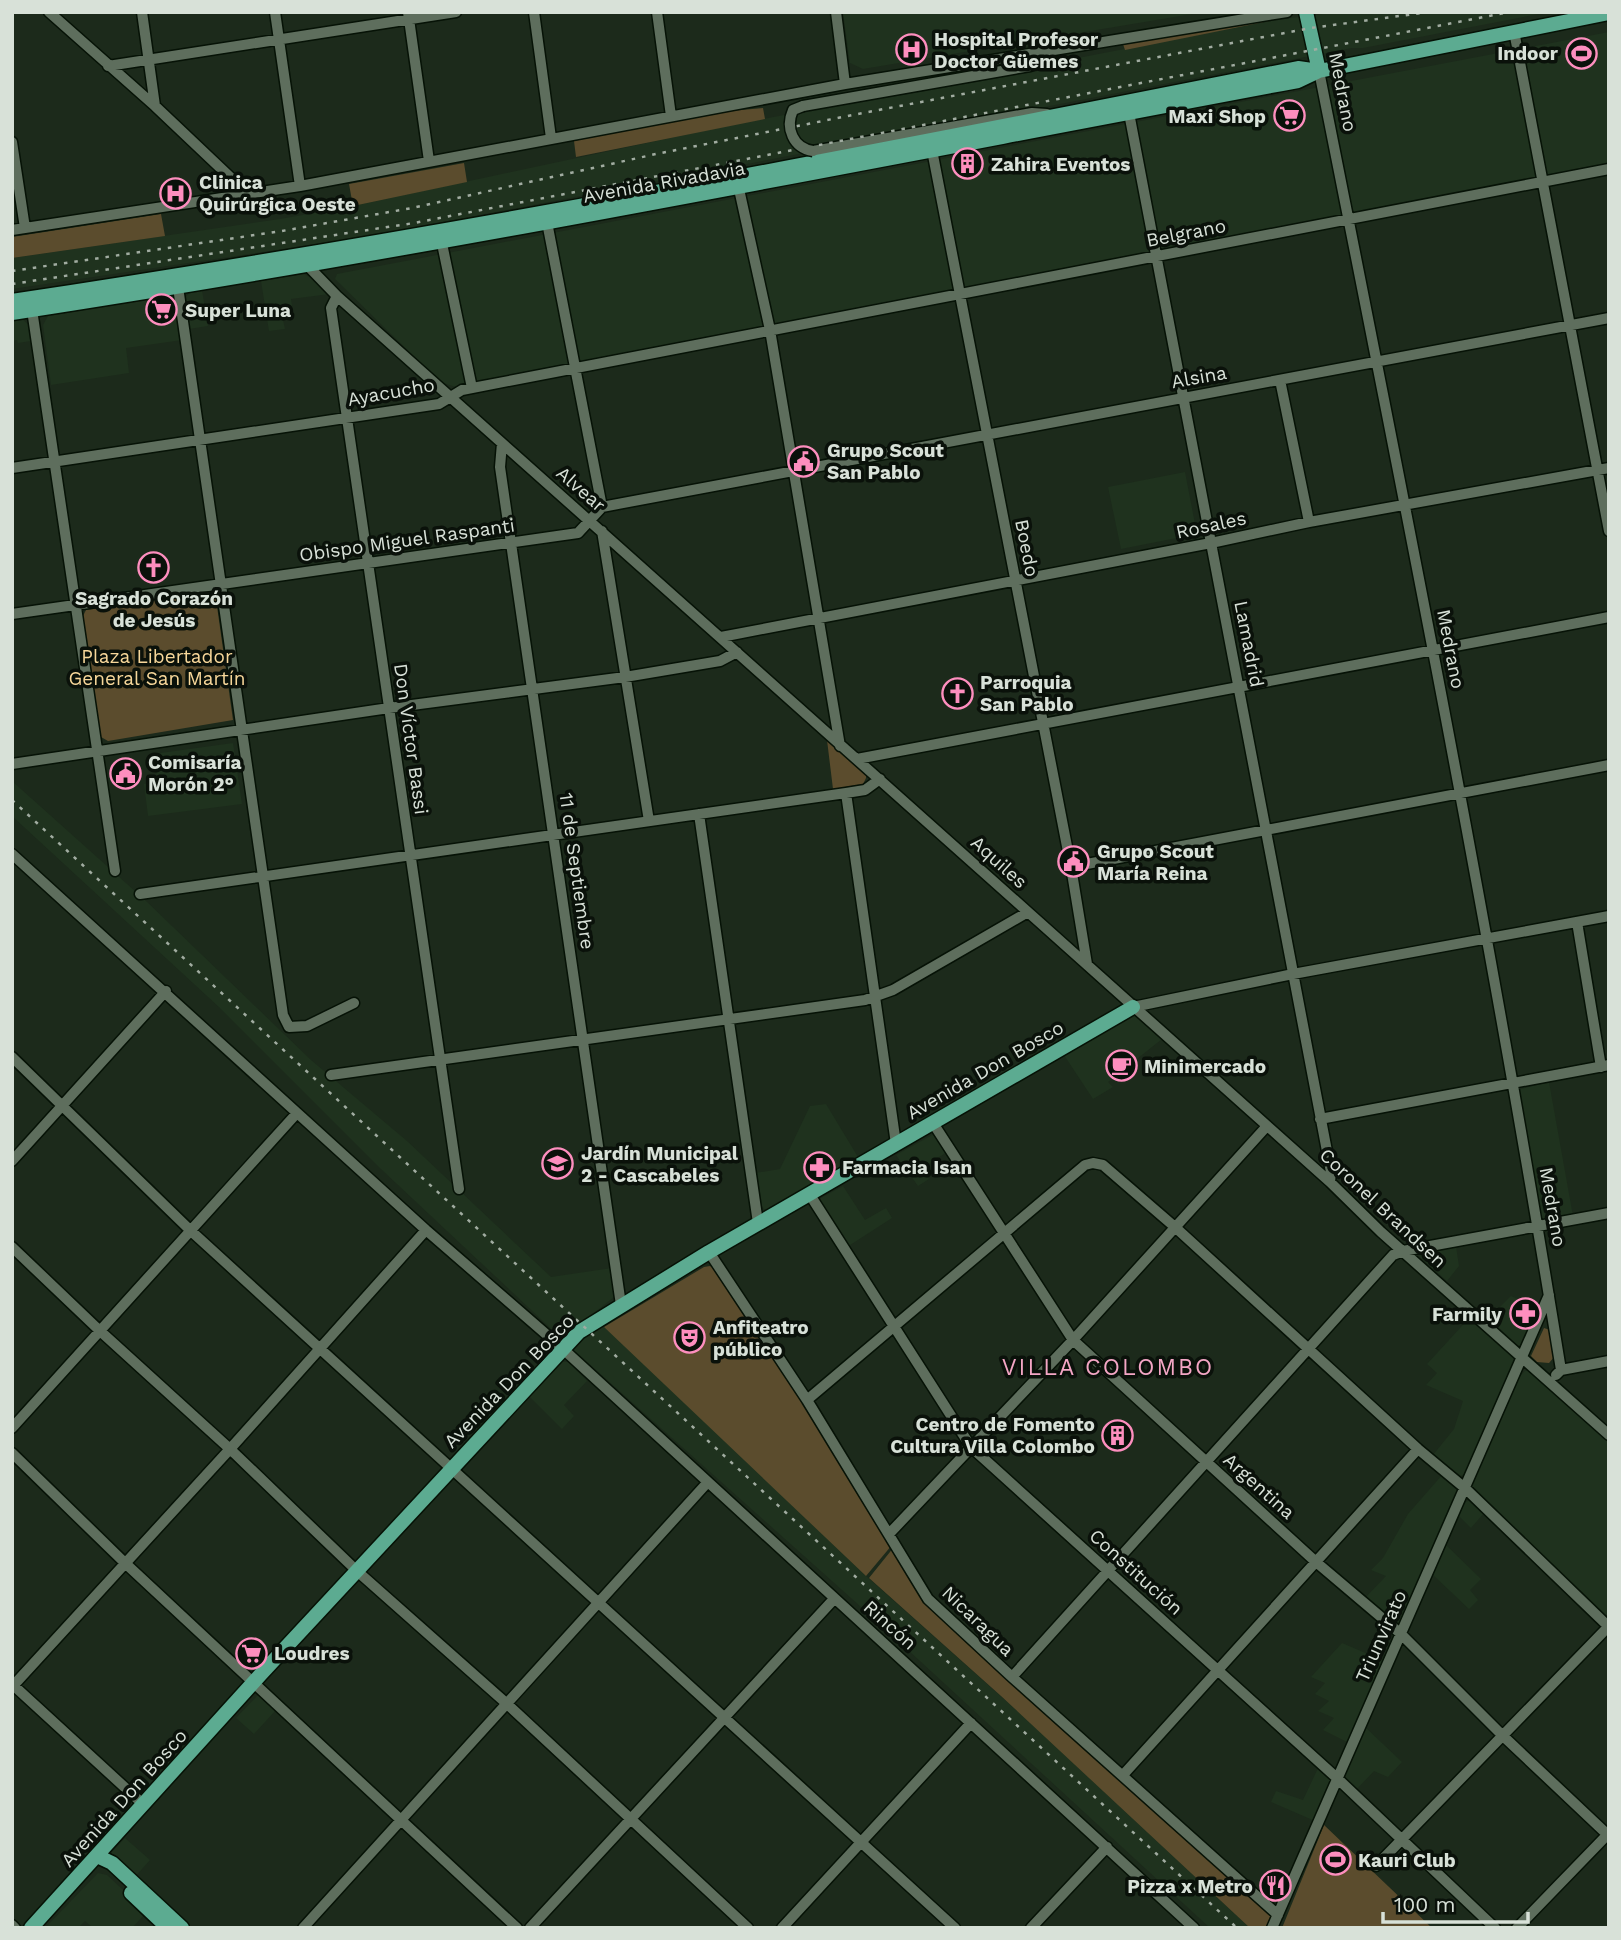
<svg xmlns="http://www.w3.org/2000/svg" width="1621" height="1940" font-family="'Work Sans',sans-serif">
  <rect width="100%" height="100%" fill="#1c2a1b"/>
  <path fill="#1f321e" d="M843,12H1204L863,69L850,63Z
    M1337,12H1549L1363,48H1352L371,236L12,289V258L280,219L353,206L717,128L1269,21Z
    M1609,32V166L456,387L440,382L335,279L337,274Z
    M303,274L310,277L330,294L291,299L293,312L282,315L285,329L269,331L261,281Z
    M202,290L208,326L189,329L186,297L190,292Z
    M167,296L175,300L182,340L126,348L129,373L51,385L43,325L48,316Z
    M22,319L29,325L31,341L18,343L17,340L13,341L14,350L12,351V320Z
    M1185,472L1197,534L1121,549L1108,487Z
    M233,743L242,804L148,816L144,784L158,782L153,754Z
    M12,781L146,901L311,1060L407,1141L551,1277L612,1268L614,1297L590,1316L613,1334L866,1576L1022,1715L1250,1928H1210L870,1615L577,1353L381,1169L220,1008L12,816Z
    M1133,1014L1138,1015L1162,1039L1108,1082L1113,1087L1093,1099L1064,1055Z
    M1549,1082L1573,1216L1546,1221L1541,1220L1517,1090Z
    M826,1104L858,1157L770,1209H764L759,1203L755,1173L780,1169L810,1106Z
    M934,1134L947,1152L922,1168L929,1179L918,1186L896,1155Z
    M843,1186L865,1220L886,1208L892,1218L847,1247L819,1203L821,1198Z
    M1456,1246L1459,1266L1447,1281L1420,1257L1423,1253Z
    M1511,1296L1540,1309L1524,1343L1521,1346L1517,1345L1489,1318Z
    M1472,1315L1515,1355L1516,1360L1467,1473L1460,1476L1456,1475L1433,1455L1454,1429L1463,1401L1426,1385L1437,1373L1427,1364Z
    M561,1362H568L587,1381L564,1405L574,1416L562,1429L528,1395Z
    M1525,1371H1530L1609,1440V1616L1602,1614L1471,1490L1472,1484L1519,1377Z
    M1443,1474L1457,1487V1492L1401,1621L1397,1624L1365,1598L1386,1576L1371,1570L1383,1558L1408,1514Z
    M1470,1500L1484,1513L1471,1528L1458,1515L1464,1503Z
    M1445,1544L1481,1579L1470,1590L1478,1600L1469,1609L1431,1573Z
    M1342,1643L1384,1661L1349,1743L1323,1730L1334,1718L1318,1711L1329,1701L1315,1694L1325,1683L1311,1677Z
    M257,1696H261L276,1710L254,1734L236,1718Z
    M1365,1727L1402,1762L1388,1777L1374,1771L1356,1790L1345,1778L1344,1774Z
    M1319,1766L1330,1776L1331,1780L1315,1821L1271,1802L1276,1791L1303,1800Z
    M125,1838L150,1860L134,1878L111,1857L112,1852Z
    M98,1873L107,1875L147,1912L132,1928H93L85,1921L78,1928H45Z"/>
  <path fill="#5b4c2d" d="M1261,20L1269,21L1125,50L1123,44Z
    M763,108L765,119L576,157L574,141L709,113Z
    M464,163L467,182L353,206L349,184Z
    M161,214L165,236L12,258V237Z
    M215,592L233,720L108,741L101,737L82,618L86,610Z
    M827,740L866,774V778L863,784L833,789Z
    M710,1266L716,1270L811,1413L892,1545L866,1576L604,1327L704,1267Z
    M1544,1328L1550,1330L1555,1356L1549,1363L1537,1362L1531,1356Z
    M894,1547L929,1605L1273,1914L1267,1928H1250L1001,1696L869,1578Z
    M1324,1825L1432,1928H1282Z"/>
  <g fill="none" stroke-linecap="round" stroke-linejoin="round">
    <defs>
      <path id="minor" d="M49,12L155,106L231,178L235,187L234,197
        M142,12L155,106
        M275,12L300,186
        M408,12L429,161
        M534,12L551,138
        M657,12L671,116
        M836,12L845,84
        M1514,31L1609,531
        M108,66L456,12
        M1319,71C1405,503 1491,935 1561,1370
        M803,106L1030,66L1043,60L1052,49
        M1129,113L1331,1172L1330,1182
        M12,142L25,228
        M931,145L1071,867L1087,964
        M813,151L1032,113L1047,114
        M737,180L770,330L840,746
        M546,217L602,507
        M12,230L300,186L845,84L1287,12
        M440,234L472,388
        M306,261L307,265L337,296L1028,912L1330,1182L1381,1232L1609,1435
        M178,287L283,1015L289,1027L307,1026L354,1003
        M337,296L331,308L459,1189
        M31,303L115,871
        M1280,380L1309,522
        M502,443L500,467L621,1305
        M12,468L439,404L462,390L1609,169
        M602,531L649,821
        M12,614L578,533L602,507L1609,318
        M721,637L1211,543L1309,522L1609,468
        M857,759L1609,617
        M12,764L389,708L625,677L720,661L737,652
        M846,793L896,1144
        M699,814L758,1223
        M12,854L426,1230L562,1348L1194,1928
        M1071,867L1609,765
        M140,894L846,793L865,790L880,779
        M1577,922L1601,1067
        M1133,1007L1293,974L1609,916
        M12,1057L190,1230L955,1928
        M331,1075L865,1000L893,990L1028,912
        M1320,1119L1609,1065
        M933,1123L1073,1340L1316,1562L1401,1634L1502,1735L1609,1836
        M12,1161L166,991
        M810,1195L971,1447L1338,1779L1495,1928
        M12,1247L99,1330L230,1449L357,1571L506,1703L748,1928
        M709,1252L807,1400L928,1599L1012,1677L1278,1915
        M1556,1375L1561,1370L1609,1361
        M807,1400L1085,1165L1093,1163L1103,1165L1176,1228L1418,1449L1466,1489L1609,1627
        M12,1428L297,1113
        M12,1453L125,1563L517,1928
        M889,1534L1073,1340L1267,1126
        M1012,1677L1393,1255L1403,1251L1609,1213
        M12,1684L144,1805
        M12,1687L230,1449L426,1230
        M1123,1775L1418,1449
        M1376,1866L1609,1626
        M12,1925L15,1928
        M303,1928L707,1483
        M530,1928L834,1599
        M782,1928L971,1723
        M1031,1928L1107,1847
        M1272,1928L1549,1295
        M1517,1928L1609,1833"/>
      <path id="major" d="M1306,12L1319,71
        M12,301C443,236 871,153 1298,68L1319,71L1609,13
        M12,313C443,247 870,161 1298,81L1319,71
        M97,1856L112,1863L182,1928
        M131,1893L168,1928
        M31,1928L261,1674L579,1332L709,1252L1133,1007"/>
    </defs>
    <use href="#minor" stroke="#061206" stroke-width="13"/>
    <use href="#major" stroke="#061206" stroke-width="17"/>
    <use href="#minor" stroke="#5e6e5d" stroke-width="10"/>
    <use href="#major" stroke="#5cab91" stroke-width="14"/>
    <path stroke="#a1aca1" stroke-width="2.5" stroke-dasharray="3.5 7" stroke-linecap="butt" d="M12,271L282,231L412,208L656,154L863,113L1311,28L1429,12
      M12,284L414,223L1510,12
      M12,800L1237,1928"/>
    <defs>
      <path id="minor-bridge" d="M803,106L793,110C785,128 793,148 813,151"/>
    </defs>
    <use href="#minor-bridge" stroke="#061206" stroke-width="13" stroke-linecap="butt"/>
    <use href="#minor-bridge" stroke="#5e6e5d" stroke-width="10"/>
  </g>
  <defs>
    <symbol id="hospital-ring" viewBox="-11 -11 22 22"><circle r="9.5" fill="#0a110a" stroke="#fd8ebe" stroke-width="1.5"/><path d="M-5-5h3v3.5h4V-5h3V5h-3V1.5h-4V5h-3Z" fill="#fd8ebe"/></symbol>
    <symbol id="stadium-ring" viewBox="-11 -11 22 22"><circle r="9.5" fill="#0a110a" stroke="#fd8ebe" stroke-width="1.5"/><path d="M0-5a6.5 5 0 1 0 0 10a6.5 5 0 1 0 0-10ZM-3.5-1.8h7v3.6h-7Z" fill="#fd8ebe"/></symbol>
    <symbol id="supermarket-ring" viewBox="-11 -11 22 22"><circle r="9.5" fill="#0a110a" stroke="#fd8ebe" stroke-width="1.5"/><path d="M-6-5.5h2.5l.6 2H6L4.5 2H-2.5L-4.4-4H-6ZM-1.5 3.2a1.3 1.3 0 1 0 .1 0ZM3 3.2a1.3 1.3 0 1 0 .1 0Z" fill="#fd8ebe"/></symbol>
    <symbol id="building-ring" viewBox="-11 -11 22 22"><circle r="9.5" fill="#0a110a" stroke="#fd8ebe" stroke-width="1.5"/><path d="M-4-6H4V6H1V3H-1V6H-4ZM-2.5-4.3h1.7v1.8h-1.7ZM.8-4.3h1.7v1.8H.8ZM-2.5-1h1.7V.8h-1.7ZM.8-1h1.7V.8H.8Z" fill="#fd8ebe"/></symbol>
    <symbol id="civic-ring" viewBox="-11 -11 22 22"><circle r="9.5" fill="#0a110a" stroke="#fd8ebe" stroke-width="1.5"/><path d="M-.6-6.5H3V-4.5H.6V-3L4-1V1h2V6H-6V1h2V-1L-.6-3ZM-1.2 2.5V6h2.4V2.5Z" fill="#fd8ebe"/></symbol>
    <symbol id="church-ring" viewBox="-11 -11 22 22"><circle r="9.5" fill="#0a110a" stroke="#fd8ebe" stroke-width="1.5"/><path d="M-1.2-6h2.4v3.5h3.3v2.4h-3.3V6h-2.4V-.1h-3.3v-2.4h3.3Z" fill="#fd8ebe"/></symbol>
    <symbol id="cafe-ring" viewBox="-11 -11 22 22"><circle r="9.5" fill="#0a110a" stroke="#fd8ebe" stroke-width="1.5"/><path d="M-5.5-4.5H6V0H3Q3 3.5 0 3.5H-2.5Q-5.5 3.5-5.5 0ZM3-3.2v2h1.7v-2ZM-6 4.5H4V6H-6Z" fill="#fd8ebe"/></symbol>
    <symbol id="school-ring" viewBox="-11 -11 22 22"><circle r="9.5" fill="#0a110a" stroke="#fd8ebe" stroke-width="1.5"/><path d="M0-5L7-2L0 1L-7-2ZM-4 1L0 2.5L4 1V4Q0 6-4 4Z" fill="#fd8ebe"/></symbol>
    <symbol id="pharmacy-ring" viewBox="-11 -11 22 22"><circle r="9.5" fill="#0a110a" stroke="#fd8ebe" stroke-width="1.5"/><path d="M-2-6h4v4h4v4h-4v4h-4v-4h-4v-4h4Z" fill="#fd8ebe"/></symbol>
    <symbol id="theatre-ring" viewBox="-11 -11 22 22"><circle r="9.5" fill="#0a110a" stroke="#fd8ebe" stroke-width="1.5"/><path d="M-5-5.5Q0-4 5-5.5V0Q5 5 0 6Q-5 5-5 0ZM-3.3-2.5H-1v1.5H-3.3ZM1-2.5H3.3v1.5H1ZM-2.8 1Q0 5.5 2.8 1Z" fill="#fd8ebe"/></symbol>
    <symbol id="restaurant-ring" viewBox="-11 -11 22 22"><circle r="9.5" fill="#0a110a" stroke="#fd8ebe" stroke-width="1.5"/><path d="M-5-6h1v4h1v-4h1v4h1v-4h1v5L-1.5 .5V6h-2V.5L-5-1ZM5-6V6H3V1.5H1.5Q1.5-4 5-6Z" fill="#fd8ebe"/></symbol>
  </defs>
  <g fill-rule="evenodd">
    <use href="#hospital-ring" x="894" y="32" width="35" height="35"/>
    <use href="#stadium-ring" x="1564" y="36" width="35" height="35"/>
    <use href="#supermarket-ring" x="1272" y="98" width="35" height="35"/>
    <use href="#building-ring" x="950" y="146" width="35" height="35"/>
    <use href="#hospital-ring" x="158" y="176" width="35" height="35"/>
    <use href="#supermarket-ring" x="144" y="292" width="35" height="35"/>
    <use href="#civic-ring" x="786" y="444" width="35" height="35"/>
    <use href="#church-ring" x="136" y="550" width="35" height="35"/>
    <use href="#church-ring" x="940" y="676" width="35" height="35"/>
    <use href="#civic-ring" x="108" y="756" width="35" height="35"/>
    <use href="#civic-ring" x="1056" y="844" width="35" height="35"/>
    <use href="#cafe-ring" x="1104" y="1048" width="35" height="35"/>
    <use href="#school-ring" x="540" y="1146" width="35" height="35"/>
    <use href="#pharmacy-ring" x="802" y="1150" width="35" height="35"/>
    <use href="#pharmacy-ring" x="1508" y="1296" width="35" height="35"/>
    <use href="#theatre-ring" x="672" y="1320" width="35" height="35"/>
    <use href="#building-ring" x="1100" y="1418" width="35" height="35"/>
    <use href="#supermarket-ring" x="234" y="1636" width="35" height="35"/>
    <use href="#stadium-ring" x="1318" y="1842" width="35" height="35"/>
    <use href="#restaurant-ring" x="1258" y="1868" width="35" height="35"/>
  </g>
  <g text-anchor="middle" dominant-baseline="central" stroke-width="7" stroke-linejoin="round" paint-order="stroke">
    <g font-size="19" font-weight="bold" fill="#d8e1d8" stroke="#0a110a" text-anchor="start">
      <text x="934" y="39">Hospital Profesor<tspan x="934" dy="22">Doctor Güemes</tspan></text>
      <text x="1558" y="53" text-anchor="end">Indoor</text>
      <text x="1266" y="116" text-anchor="end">Maxi Shop</text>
      <text x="991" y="164">Zahira Eventos</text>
      <text x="199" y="182">Clinica<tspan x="199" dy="22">Quirúrgica Oeste</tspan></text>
      <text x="185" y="310">Super Luna</text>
      <text x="827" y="450">Grupo Scout<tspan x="827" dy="22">San Pablo</tspan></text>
      <text x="154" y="598" text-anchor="middle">Sagrado Corazón<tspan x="154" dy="22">de Jesús</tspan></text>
      <text x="980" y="682">Parroquia<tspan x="980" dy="22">San Pablo</tspan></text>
      <text x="148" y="762">Comisaría<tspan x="148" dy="22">Morón 2°</tspan></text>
      <text x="1097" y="851">Grupo Scout<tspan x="1097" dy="22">María Reina</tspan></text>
      <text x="1144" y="1066">Minimercado</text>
      <text x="581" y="1153">Jardín Municipal<tspan x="581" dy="22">2 - Cascabeles</tspan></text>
      <text x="842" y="1167">Farmacia Isan</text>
      <text x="1502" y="1314" text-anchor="end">Farmily</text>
      <text x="713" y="1327">Anfiteatro<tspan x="713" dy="22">público</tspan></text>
      <text x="1095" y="1424" text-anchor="end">Centro de Fomento<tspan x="1095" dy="22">Cultura Villa Colombo</tspan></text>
      <text x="274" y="1653">Loudres</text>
      <text x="1358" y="1860">Kauri Club</text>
      <text x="1253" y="1886" text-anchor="end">Pizza x Metro</text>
    </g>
    <g font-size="19" fill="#d8e1d8" stroke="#0a110a">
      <text transform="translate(1343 92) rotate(79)">Medrano</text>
      <text transform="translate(664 182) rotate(-10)">Avenida Rivadavia</text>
      <text transform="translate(1186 233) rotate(-11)">Belgrano</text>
      <text transform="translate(1199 377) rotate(-10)">Alsina</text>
      <text transform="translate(391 392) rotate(-10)">Ayacucho</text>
      <text transform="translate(581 489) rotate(41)">Alvear</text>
      <text transform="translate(1211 525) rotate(-12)">Rosales</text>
      <text transform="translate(407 540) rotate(-8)">Obispo Miguel Raspanti</text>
      <text transform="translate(1027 548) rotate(79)">Boedo</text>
      <text transform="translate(1249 644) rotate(79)">Lamadrid</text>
      <text transform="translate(1451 649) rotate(79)">Medrano</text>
      <text transform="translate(411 739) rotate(82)">Don Víctor Bassi</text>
      <text transform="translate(999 862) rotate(42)">Aquiles</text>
      <text transform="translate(577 871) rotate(82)">11 de Septiembre</text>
      <text transform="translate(985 1070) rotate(-30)">Avenida Don Bosco</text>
      <text transform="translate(1553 1207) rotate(80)">Medrano</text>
      <text transform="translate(1383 1208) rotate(43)">Coronel Brandsen</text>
      <text transform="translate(509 1381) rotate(-46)">Avenida Don Bosco</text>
      <text transform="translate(1259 1486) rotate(42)">Argentina</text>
      <text transform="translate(1136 1572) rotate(42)">Constitución</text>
      <text transform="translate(978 1621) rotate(44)">Nicaragua</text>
      <text transform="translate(890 1625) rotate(42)">Rincón</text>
      <text transform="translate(1381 1636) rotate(-66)">Triunvirato</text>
      <text transform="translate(124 1798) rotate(-48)">Avenida Don Bosco</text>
    </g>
    <g font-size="19" fill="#f7d79a" stroke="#0a110a">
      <text x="157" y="656">Plaza Libertador<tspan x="157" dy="22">General San Martín</tspan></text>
    </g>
    <g font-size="23" letter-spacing="2" fill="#f4a6c5" stroke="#0a110a">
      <text x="1108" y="1367">VILLA COLOMBO</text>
    </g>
  </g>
  <rect width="1621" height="1940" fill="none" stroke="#d8e1d8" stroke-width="28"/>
  <path d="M1383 1912v10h145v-10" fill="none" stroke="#d8e1d8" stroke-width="3.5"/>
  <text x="1394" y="1912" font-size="21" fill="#d8e1d8" stroke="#0a110a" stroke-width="5" paint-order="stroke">100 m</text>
</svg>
